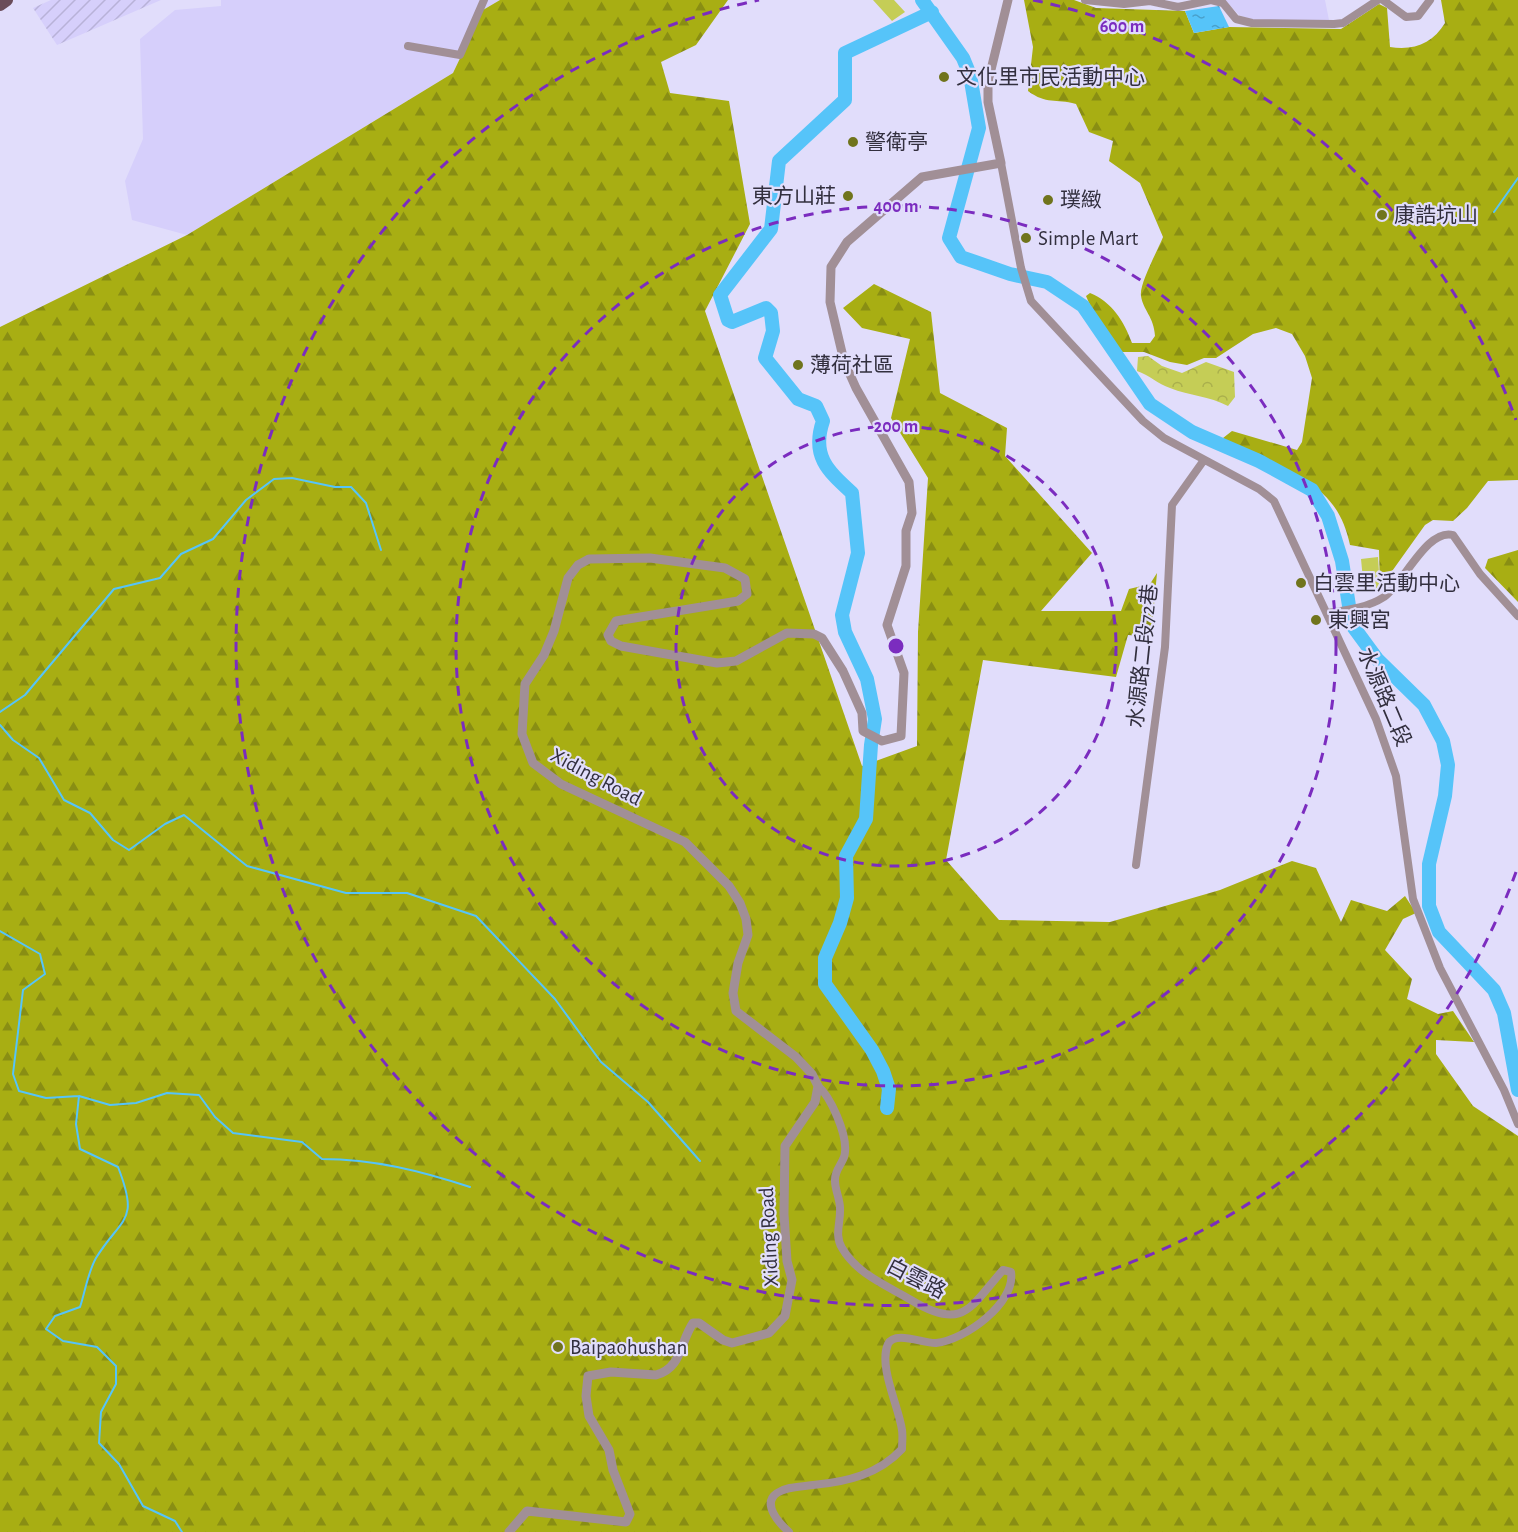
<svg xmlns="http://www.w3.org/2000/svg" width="1518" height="1532" font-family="'Alegreya Sans','Noto Sans TC',sans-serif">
  <defs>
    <pattern id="industrial-furrows" width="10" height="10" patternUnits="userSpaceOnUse" patternTransform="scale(1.5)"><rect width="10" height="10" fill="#d6cffb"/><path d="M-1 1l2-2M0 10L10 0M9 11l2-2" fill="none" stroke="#b8b2d8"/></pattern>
    <pattern id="forest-firs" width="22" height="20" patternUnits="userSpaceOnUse" patternTransform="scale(1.5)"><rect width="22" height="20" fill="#a8ae13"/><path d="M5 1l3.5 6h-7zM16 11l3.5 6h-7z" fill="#898e13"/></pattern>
    <pattern id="park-crowns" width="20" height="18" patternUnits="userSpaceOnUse" patternTransform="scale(1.5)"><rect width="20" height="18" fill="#c5cd56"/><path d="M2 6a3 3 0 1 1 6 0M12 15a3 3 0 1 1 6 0" fill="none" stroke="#aab04c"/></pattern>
    <pattern id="water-ripples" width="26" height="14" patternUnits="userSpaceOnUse" patternTransform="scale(1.5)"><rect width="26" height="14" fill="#56c4f9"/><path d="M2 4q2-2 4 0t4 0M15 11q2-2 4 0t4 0" fill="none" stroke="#48a0cb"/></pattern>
  </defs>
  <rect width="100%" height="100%" fill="#e1ddfb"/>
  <path fill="#d6cffb" d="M221,0H500L483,10L453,73L187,235L132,220L125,181L143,139L140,39L175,10L221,6Z
    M1225,0H1325L1329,20H1253L1239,15Z"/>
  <path fill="url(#industrial-furrows)" d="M51,0H161L57,45L33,8Z"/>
  <path fill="url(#forest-firs)" d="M500,0H728L696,45L661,62L670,93L729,101L750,224L705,311L862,766L917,746L918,632L928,478L891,418L910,339L862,328L843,308L874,284L931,312L940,393L1007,428L1005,456L1092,553L1041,611H1121L1129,589L1150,584L1157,573L1151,637L1128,635L1116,677L983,660L946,860L999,920L1110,922L1220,890L1292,861L1316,868L1341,922L1351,900L1387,911L1405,896L1416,913L1403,919L1385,950L1412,979L1407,999L1438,1014L1453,1011L1474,1042L1436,1040V1054L1473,1106L1518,1136V1532H0V327L187,235L453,73L483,10Z
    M1024,0H1074L1096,8L1185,11L1194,33L1229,27L1341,29L1379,4L1387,8L1390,47C1414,51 1433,43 1445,23L1441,0H1518V480L1488,481L1467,508L1453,521L1433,520L1425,525L1380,588L1379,550L1350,545C1334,469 1273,477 1223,438L1232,431L1297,450L1302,442L1312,378L1305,356L1292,334L1276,328L1253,334L1216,358H1204L1187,365L1170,362L1144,352H1122L1093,312L1086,296L1090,293C1112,302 1124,321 1132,343H1150L1155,336C1154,317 1143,310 1141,296C1139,284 1158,250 1163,237L1140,183L1109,161L1113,141L1089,132L1076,104C1055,98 1047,105 1028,91L1033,47Z
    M1518,550V602L1485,568L1488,559Z"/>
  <path fill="url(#park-crowns)" d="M1148,356L1162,366L1182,373L1206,362L1234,372L1235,397L1228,406C1209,396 1190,396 1170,388C1158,384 1149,375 1137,371L1138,357Z"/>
  <path fill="#c5cd56" d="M873,0H894L905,12L892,21Z
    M1378,557L1380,588L1364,590L1361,559Z"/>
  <path fill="url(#water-ripples)" d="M1219,6L1229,27L1194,33L1185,11Z"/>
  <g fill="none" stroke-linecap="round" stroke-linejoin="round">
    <path stroke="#56c4f9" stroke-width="2" d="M1494,212L1518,178
      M0,712L25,695L114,589L160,578L181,554L213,539L246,500L274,479L292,478L335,487H351L366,503L381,550
      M0,725L13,740L39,758L64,800L90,813L113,840L129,850L165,824L184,815L247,866L346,893H407L476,916L555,999L601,1062L648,1102L700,1161
      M0,931L40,954L45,974L23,990L13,1074L19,1091L46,1098L79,1096L110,1105L136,1103L167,1093L199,1095L215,1117L233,1133L302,1142L322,1159C374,1159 421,1171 470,1187
      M79,1096L76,1124L80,1149L118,1167C140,1223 122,1216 96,1258C88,1272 85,1292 80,1307L55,1316L46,1329L63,1341L97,1347L116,1366V1384L101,1412L99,1443L119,1464L143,1506L175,1521L182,1532"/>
    <path stroke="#56c4f9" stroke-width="14" d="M922,0L963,58L970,75L979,128L949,238L961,257L1010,274L1047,282L1083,306L1150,404L1192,432L1259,461L1312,490L1328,516L1342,561L1352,625L1377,659L1424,705L1443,741L1448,765L1445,796L1429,864V906L1439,932L1494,990L1504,1013L1518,1090
      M887,1108L889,1089L883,1071L872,1050L825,984V958L840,923L847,898L846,856L866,819L871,745L875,719L867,679L845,632L842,615L858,553L852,493C828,471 811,456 823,421L816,406L798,399L765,358L773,331L771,313L766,308L732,322L728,320L720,295L771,229L779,161L845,100V53L932,12"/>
    <path stroke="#a18f96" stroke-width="8" d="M1085,0L1124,4L1150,1L1178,7L1211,0L1223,3L1236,19L1252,23L1334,24L1343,23L1378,0
      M1383,0L1406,17L1418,16L1430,0
      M408,46L460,55L484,0
      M1001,163L1021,268L1031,301L1143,421L1164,438L1259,489L1274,501L1376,719L1396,776L1413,899L1440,968L1504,1090L1518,1124
      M1327,613C1347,610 1367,608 1384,597C1404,583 1427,528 1453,535L1480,574L1518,616
      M1136,865L1165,647L1172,505L1204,460
      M789,1532C780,1524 761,1504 777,1493C788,1486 801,1487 813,1485C847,1482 879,1474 902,1449C902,1443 903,1436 902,1430C899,1407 878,1366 888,1344C895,1330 924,1344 936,1343C965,1340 1016,1303 1011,1272L1003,1270C970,1307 964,1332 911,1300C886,1285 857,1274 842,1248C834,1235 841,1222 840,1208C840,1199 835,1190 835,1181C834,1169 845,1162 845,1152C847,1134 831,1097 818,1086"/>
    <path stroke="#a18f96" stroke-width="9" d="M509,1532L527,1511L626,1522L630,1514L613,1470L609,1450L589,1416L586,1396L588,1376L611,1372L656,1375C682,1368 680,1342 693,1323H699L723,1340L732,1343L769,1333L785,1316L792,1280L787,1261L784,1214L785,1146L815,1102L818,1086L812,1074L796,1057L736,1011L733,993L738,963L748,935L746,919L740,903L729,886L685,842L561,784L533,763L522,734L525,684L544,655L554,631L568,578L578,565L589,559L650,558L725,568L745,579L747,594L738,601L616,621L608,635L611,641L621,646L717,663L736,661L787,633L814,634L822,638L843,671L862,713L863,731L882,741L901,736L904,673L887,625L906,566V531L912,513L909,482L856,388L844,361L830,302L831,267L847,242L922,177L1001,163L988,102V82L1008,0"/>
    <path stroke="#6a4c59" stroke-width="12" d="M0,5L7,0"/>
  </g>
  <g fill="none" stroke="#7b2cbf" stroke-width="3" stroke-dasharray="10 8">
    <circle cx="896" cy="646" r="220"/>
    <circle cx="896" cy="646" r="440"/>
    <path d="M1516 872A660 660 0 1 1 759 0M1033 0A660 660 0 0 1 1516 420"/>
  </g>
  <g fill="#70741c" stroke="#e1ddfb" stroke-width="2">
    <circle cx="944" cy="77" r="6"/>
    <circle cx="853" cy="142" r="6"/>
    <circle cx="848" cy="196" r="6"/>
    <circle cx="1048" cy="200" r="6"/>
    <circle cx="1382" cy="215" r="6"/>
    <circle cx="1026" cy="238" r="6"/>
    <circle cx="798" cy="365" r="6"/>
    <circle cx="1301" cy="583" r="6"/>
    <circle cx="1316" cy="620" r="6"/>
    <circle cx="558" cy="1347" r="6"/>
  </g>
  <g text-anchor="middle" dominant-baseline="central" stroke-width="4.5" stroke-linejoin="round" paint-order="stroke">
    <g font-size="21" fill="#322f3e" stroke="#e1ddfb" text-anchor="start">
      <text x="956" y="77">文化里市民活動中心</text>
      <text x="865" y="142">警衛亭</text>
      <text x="836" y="196" text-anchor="end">東方山莊</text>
      <text x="1060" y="200">璞緻</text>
      <text x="1394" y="215">康誥坑山</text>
      <text x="1038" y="238">Simple Mart</text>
      <text x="810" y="365">薄荷社區</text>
      <text x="1313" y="583">白雲里活動中心</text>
      <text x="1328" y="620">東興宮</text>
      <text x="570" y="1347">Baipaohushan</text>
    </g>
    <g font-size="21" fill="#322f3e" stroke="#e1ddfb">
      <text transform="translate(1143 656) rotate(-84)">水源路二段72巷</text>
      <text transform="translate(1384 697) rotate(67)">水源路二段</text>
      <text transform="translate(596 777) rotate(28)">Xiding Road</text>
      <text transform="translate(769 1237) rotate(-93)">Xiding Road</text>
      <text transform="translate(916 1279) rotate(27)">白雲路</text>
    </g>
  </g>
  <circle cx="896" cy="646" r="9" fill="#7b2cbf" stroke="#e1ddfb" stroke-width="3"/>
  <g font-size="18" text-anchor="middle" font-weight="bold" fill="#7b2cbf" stroke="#e1ddfb" stroke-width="4.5" stroke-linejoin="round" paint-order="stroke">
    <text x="1122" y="32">600 m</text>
    <text x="896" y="212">400 m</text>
    <text x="896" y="432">200 m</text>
  </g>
</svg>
